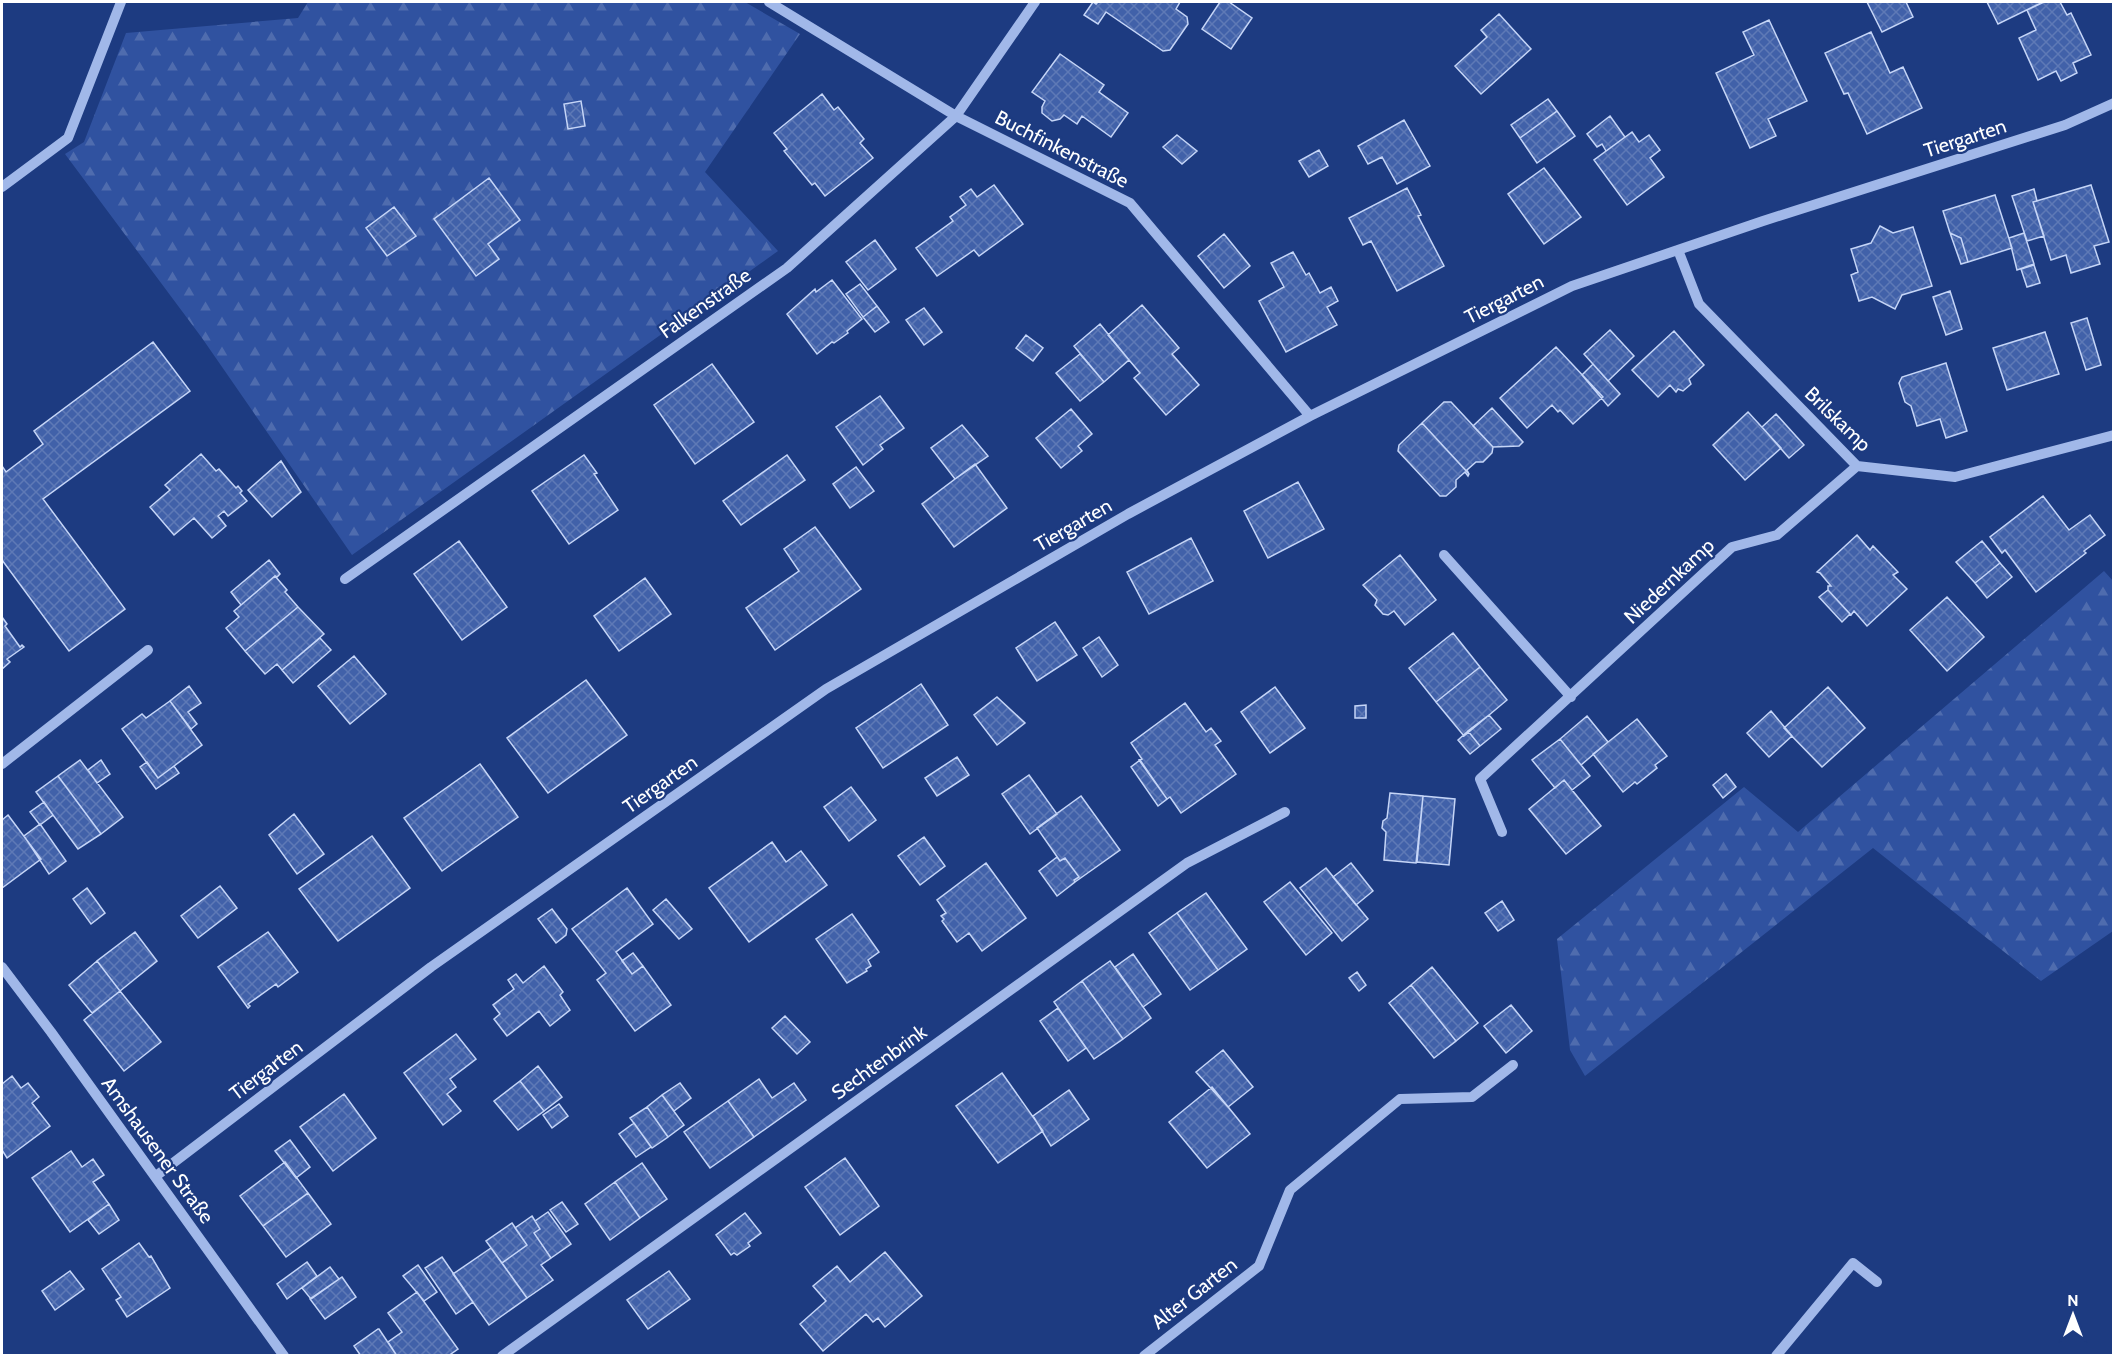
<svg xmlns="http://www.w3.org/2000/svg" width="2115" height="1357" font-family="Cabin,sans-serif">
  <defs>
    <pattern id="forest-firs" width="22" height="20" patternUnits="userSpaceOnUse" patternTransform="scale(1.5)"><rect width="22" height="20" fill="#3052a0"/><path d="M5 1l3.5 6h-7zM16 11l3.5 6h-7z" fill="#4f6cae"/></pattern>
    <pattern id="building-cross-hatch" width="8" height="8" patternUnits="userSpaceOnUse" patternTransform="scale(1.5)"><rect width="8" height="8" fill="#4161a9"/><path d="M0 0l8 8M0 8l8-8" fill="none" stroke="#5e79b6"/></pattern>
  </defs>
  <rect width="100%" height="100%" fill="#1d3b81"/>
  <path fill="url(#forest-firs)" d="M308,2H745L800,34L705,172L778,251L352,555L202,338L65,154L84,142L126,33L298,18Z
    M2104,571L2114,582L2113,931L2041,981L1873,848L1585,1076L1570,1050L1557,939L1744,787L1798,832Z"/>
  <path fill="url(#building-cross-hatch)" stroke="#c5d5f7" stroke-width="1.5" d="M1093,2L1096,4L1098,2H1180L1176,9L1187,17L1188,24L1170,50L1163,51L1106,12L1098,24L1084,15Z
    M1220,2H1229L1252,18L1231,49L1202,29Z
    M1867,2H1906L1913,17L1882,32Z
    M1987,2H2040L2041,3L1998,24Z
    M2044,2H2060L2067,15L2071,13L2091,55L2073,63L2077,73L2061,81L2056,71L2038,80L2019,38L2036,30L2027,10Z
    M1499,14L1531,49L1481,94L1455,66L1487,37L1481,30Z
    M1769,20L1807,101L1768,119L1776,136L1750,148L1716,73L1754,55L1743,32Z
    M1871,32L1890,73L1903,67L1922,108L1867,134L1848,93L1844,94L1825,53Z
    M1060,54L1104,85L1099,92L1128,113L1111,137L1082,116L1077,124L1064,115L1060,119L1052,121L1042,113V107L1045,101L1032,92Z
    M822,94L834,110L838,107L864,139L860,143L873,158L825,196L815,183L812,185L784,151L787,149L774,133Z
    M1548,99L1557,111L1520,138L1511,125Z
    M581,101L585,126L568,129L564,104Z
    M1557,111L1575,136L1537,163L1520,138Z
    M1610,116L1625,137L1606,151L1602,144L1597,147L1587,134Z
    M1404,120L1430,166L1397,184L1382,157L1368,164L1358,146Z
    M1632,132L1639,142L1649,135L1660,150L1650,158L1664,177L1627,205L1594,160Z
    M1177,135L1197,151L1182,164L1163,147Z
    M1319,150L1328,166L1309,177L1299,161Z
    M1544,168L1581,217L1544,244L1508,194Z
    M489,178L520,220L488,244L499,259L476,276L434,219Z
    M994,185L1023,224L979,256L974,250L937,276L916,248L953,221L950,217L966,205L960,197L971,189L977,197Z
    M2091,185L2109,242L2094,246L2100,264L2071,273L2066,255L2051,260L2033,202Z
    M1407,188L1421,215L1418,216L1444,266L1397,291L1371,241L1363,245L1349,218Z
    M2034,189L2037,201L2033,202L2044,236L2027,241L2012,196Z
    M1995,195L2012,248L1968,262L1961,238L1950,233L1943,211Z
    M394,207L416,236L387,256L366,228Z
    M1880,226L1893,233L1913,227L1932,286L1902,295L1895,309L1872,297L1859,301L1851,275L1858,272L1851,249L1871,243Z
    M1950,233L1961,238L1968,262L1961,264Z
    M2024,233L2034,264L2017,270L2009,238Z
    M1224,234L1250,266L1224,288L1198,256Z
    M875,240L896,269L868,290L846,262Z
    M1293,252L1306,275L1309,273L1320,293L1331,287L1338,301L1327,307L1337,325L1286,352L1259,301L1284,287L1271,263Z
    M2034,265L2040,283L2027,287L2021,269Z
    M832,280L862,319L847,331L848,333L834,343L832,342L817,354L787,314L815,289L816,292Z
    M860,284L877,306L863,317L846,294Z
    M1950,291L1962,329L1946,335L1933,297Z
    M1142,305L1179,348L1172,354L1199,385L1166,415L1134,378L1140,373L1108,335Z
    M877,306L889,322L875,332L863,317Z
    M924,308L942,332L924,345L906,320Z
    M2087,318L2101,365L2086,370L2071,323Z
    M1100,324L1129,360L1104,382L1074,346Z
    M1610,330L1634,356L1608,381L1584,354Z
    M1674,331L1704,365L1689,379L1691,384L1683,391L1678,389L1676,392L1670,385L1658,397L1632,370Z
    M2045,332L2059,374L2007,390L1993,348Z
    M1026,335L1043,348L1033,361L1016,348Z
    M153,342L190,391L43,499L125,609L69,651L2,560V466L6,472L43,444L34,431Z
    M1556,347L1603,397L1573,424L1560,410L1558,412L1552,405L1527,428L1500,398Z
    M1080,354L1104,382L1080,401L1056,373Z
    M1946,363L1967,431L1946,438L1940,419L1917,426L1911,406L1905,402L1899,383L1902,377Z
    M712,364L754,422L695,464L654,405Z
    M1593,364L1620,394L1608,406L1582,375Z
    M880,396L904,428L880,445L883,449L863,465L836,427Z
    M1444,402H1451L1493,447L1492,453L1483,462H1476L1467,470L1469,474L1422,423Z
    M1492,408L1523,442L1519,446L1493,447L1473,426Z
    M1071,409L1092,434L1078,446L1082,451L1061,468L1036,438Z
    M1748,412L1781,448L1745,480L1713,445Z
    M1776,414L1804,445L1789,458L1762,427Z
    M1422,423L1469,474L1468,476L1465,472L1456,480V487L1446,496H1440L1398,451L1399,445Z
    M962,425L988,456L955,479L931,448Z
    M201,454L216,471L219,469L236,488L238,486L242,491L240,493L247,501L228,516L224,511L218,516L226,526L212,538L194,518L174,535L150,507L170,490L165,485Z
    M584,455L597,473L594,474L618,510L569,544L532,491Z
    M787,455L805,480L741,525L723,501Z
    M281,461L301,492L272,517L248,490Z
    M975,464L1007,508L954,547L922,504Z
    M856,467L874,491L850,508L833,484Z
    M1298,482L1324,529L1268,558L1244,511Z
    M2043,496L2069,530L2090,515L2105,535L2084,551L2086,553L2036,592L2005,550L2002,553L1990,537Z
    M815,527L861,589L775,650L746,608L799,571L784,549Z
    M1857,535L1870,550L1873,546L1898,572L1893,575L1907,589L1867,626L1854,611L1851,615L1828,590V586H1831L1820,573L1817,572Z
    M1191,538L1213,581L1149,614L1127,572Z
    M459,541L507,607L462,640L414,574Z
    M1982,541L2000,563L1975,583L1956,562Z
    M1400,555L1436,600L1405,625L1394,611L1388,615L1383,614L1375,605L1377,600L1363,585Z
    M269,560L280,574L277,577L275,576L241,605L231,592Z
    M2000,563L2012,577L1987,598L1975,583Z
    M275,576L287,590L285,592L298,607L245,651L226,628L239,617L234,611Z
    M645,578L671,614L619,651L594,616Z
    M1828,590L1850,614L1842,622L1819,597Z
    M1947,597L1984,637L1947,671L1910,630Z
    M298,607L324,634L282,670L277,664L265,674L245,651Z
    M2,617L7,624L5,626L20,647L22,645L24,647L7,659L10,662L2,669Z
    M1055,622L1077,655L1037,681L1016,648Z
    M1453,633L1480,667L1436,702L1409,668Z
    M1099,637L1118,665L1102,677L1083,648Z
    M320,638L331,650L293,683L282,670Z
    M354,656L386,694L350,724L318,686Z
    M1480,667L1507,700L1464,736L1436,702Z
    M586,680L627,735L548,793L507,738Z
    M921,684L948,725L883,768L856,728Z
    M189,686L201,703L188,712L197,724L191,729L170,701Z
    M1275,687L1305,728L1270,753L1241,712Z
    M1828,687L1865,728L1822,767L1784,728Z
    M997,697L1025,723L997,745L974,715Z
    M170,701L202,745L158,778L122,729L142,714L146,718Z
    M1185,703L1206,732L1211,728L1221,741L1215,745L1236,774L1181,813L1170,797L1167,799L1139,760L1142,759L1131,743Z
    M1366,705V718H1355V706Z
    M1771,711L1792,736L1769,757L1747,733Z
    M1489,715L1501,729L1480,746L1468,731Z
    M1587,716L1608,742L1581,765L1560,739Z
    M1637,719L1667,756L1655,765L1657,768L1637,784L1635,782L1623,792L1593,754Z
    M1468,731L1480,746L1470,754L1458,740Z
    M1560,739L1590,776L1572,790L1564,780L1555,788L1532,760Z
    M957,757L969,775L937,796L925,778Z
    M80,760L123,817L101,834L58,776Z
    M101,760L110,774L97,783L88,770Z
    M1140,760L1167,799L1158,806L1131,767Z
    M147,762L158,778L174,766L179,773L156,789L140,767Z
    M480,764L518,817L442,871L404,818Z
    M1726,774L1736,787L1723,798L1713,785Z
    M1029,775L1057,814L1030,834L1002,794Z
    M58,776L101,834L78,849L36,792Z
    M1564,780L1601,826L1566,854L1529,809Z
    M851,787L876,820L849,841L824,807Z
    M1390,793L1423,796L1416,863L1384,860L1386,832L1382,828L1383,821L1387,818Z
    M1081,796L1120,850L1075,882L1074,880L1079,877L1065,858L1060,861L1037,828Z
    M1423,796L1455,799L1449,865L1417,862Z
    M44,802L53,815L40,825L30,812Z
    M294,814L324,854L297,874L269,835Z
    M8,815L41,859L2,888V820Z
    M40,824L66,861L49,874L24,836Z
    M372,836L410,888L338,941L299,889Z
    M924,837L945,866L920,885L898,856Z
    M772,842L786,862L801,851L827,885L749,942L709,888Z
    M1057,857L1060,861L1065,858L1079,877L1074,880L1075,882L1057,896L1039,871Z
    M986,863L1026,918L982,951L969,933L957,942L942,921L944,919L941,916L946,913L937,900Z
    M1351,863L1373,891L1356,905L1333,877Z
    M1326,868L1368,919L1342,941L1300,888Z
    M1290,882L1332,933L1306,955L1264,902Z
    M220,886L237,908L198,938L181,916Z
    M87,888L105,913L91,924L73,899Z
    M627,888L653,924L616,952L632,974L643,966L671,1005L635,1031L597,980L606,973L572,929Z
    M1206,893L1247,949L1218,970L1177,913Z
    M666,899L692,929L679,939L653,910Z
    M1502,901L1514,920L1498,931L1485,913Z
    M552,909L567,929L566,935L556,943L538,919Z
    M1177,913L1218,970L1190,990L1149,933Z
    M852,914L879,952L868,960L871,966L866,969L867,971L847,983L816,939Z
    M135,932L157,961L120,991L97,961Z
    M268,932L298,972L278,987L276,984L248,1004L250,1006L248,1008L218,967Z
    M633,953L643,966L632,974L622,961Z
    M1133,954L1161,994L1143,1007L1115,967Z
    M97,961L120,991L92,1013L69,985Z
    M1110,961L1151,1018L1123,1039L1082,981Z
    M544,966L563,992L560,995L570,1010L550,1026L539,1011L507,1036L494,1019L500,1014L493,1005L514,989L508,980L516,974L523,983Z
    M1432,967L1478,1023L1456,1041L1411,985Z
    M1357,972L1366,985L1359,991L1349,978Z
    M1082,981L1123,1039L1094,1059L1054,1002Z
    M1411,985L1456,1041L1434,1058L1389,1003Z
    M120,991L161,1042L124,1071L84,1020Z
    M1511,1005L1532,1031L1506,1053L1484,1026Z
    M1058,1008L1086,1048L1068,1061L1040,1021Z
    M785,1016L810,1042L797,1054L772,1028Z
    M456,1034L476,1059L450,1079L456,1087L447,1094L461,1111L443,1125L404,1073Z
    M1223,1050L1253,1087L1228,1107L1196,1072Z
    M538,1066L562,1097L544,1111L520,1081Z
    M1002,1073L1043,1131L998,1163L956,1106Z
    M12,1076L21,1088L28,1083L39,1097L32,1103L50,1126L7,1158L2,1150V1084Z
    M759,1079L772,1098L794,1083L806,1100L754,1137L728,1101Z
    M520,1081L544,1111L518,1130L494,1101Z
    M680,1083L691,1098L674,1111L662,1095Z
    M1212,1087L1250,1134L1207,1168L1169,1122Z
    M1069,1090L1089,1119L1051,1146L1033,1116Z
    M344,1094L376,1138L333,1171L300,1127Z
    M662,1095L684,1125L668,1137L647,1107Z
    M728,1101L754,1137L710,1168L684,1132Z
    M559,1104L568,1116L552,1128L543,1115Z
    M647,1107L668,1137L652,1148L630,1118Z
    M634,1123L651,1147L636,1157L619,1134Z
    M290,1140L310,1167L296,1178L275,1151Z
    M71,1151L82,1167L93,1159L104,1175L93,1182L109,1204L70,1232L32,1178Z
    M845,1158L879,1206L840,1235L805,1187Z
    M285,1162L308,1193L263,1226L240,1196Z
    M642,1163L667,1199L640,1218L615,1182Z
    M615,1182L640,1218L610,1240L585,1204Z
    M308,1193L331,1224L286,1257L263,1226Z
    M562,1202L578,1224L566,1232L550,1210Z
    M109,1204L119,1220L99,1234L88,1220Z
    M548,1212L571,1244L551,1258L534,1233L540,1229L535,1221Z
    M745,1213L761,1233L748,1243L750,1246L737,1255L734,1253L731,1255L716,1235Z
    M532,1216L540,1229L534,1233L551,1258L541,1265L553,1280L527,1298L502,1263L527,1245L515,1228Z
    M512,1223L527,1245L502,1263L486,1241Z
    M139,1243L149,1257L151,1256L170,1288L127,1317L116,1300L121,1297L102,1269Z
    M491,1248L527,1298L489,1325L453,1274Z
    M885,1252L922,1296L885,1327L878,1318L873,1322L866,1314L823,1351L800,1324L826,1301L813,1286L837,1266L850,1282Z
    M442,1257L473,1302L456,1314L425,1268Z
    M307,1262L317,1276L287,1299L277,1284Z
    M418,1265L437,1292L424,1301L403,1276Z
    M330,1267L339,1279L311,1299L302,1288Z
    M70,1271L84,1289L55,1310L42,1291Z
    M669,1271L690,1299L648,1329L627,1300Z
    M342,1277L356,1297L325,1319L310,1299Z
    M417,1292L458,1349L448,1356H397L388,1342L402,1332L388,1313Z
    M378,1329H379L397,1356H361L354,1346Z"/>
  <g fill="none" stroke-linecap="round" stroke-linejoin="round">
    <path stroke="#a1b8e9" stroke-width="10" d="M769,2L956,116L1130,203L1310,416
      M2,187L68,138L121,2
      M1678,250L1699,304L1857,466L1955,477L2114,435
      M1444,555L1571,697
      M345,579L787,268L956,116L1035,2
      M2,764L148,650
      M1502,832L1480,779L1732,547L1777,535L1857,466
      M2,967L51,1032L284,1356
      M156,1176L431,967L826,689L1128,514L1310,416L1572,286L1763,221L2065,125L2114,103
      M502,1356L1187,863L1285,812
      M1144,1356L1259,1266L1290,1190L1400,1099L1472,1097L1513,1065
      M1776,1356L1853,1263L1877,1282"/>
  </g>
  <g text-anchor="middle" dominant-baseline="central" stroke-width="4.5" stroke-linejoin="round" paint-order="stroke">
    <g font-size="20" fill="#fff" stroke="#1d3b81">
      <text transform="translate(1965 138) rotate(-18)">Tiergarten</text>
      <text transform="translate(1062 149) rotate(27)">Buchfinkenstraße</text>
      <text transform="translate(1504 299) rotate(-27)">Tiergarten</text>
      <text transform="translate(705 303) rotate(-35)">Falkenstraße</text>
      <text transform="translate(1838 419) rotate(44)">Brilskamp</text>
      <text transform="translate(1073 525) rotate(-30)">Tiergarten</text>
      <text transform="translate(1669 581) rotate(-43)">Niedernkamp</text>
      <text transform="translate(660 784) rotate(-35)">Tiergarten</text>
      <text transform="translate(879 1062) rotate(-36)">Sechtenbrink</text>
      <text transform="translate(266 1070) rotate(-37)">Tiergarten</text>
      <text transform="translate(158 1150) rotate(54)">Amshausener Straße</text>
      <text transform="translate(1194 1293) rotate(-38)">Alter Garten</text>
    </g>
  </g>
  <rect width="2115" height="1357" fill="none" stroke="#ffffff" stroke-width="6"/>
  <g transform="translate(2073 1315)" stroke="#1d3b81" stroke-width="4.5" paint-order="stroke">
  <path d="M0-4.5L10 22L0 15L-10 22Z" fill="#ffffff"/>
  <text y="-9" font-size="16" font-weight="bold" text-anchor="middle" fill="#ffffff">N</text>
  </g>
</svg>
